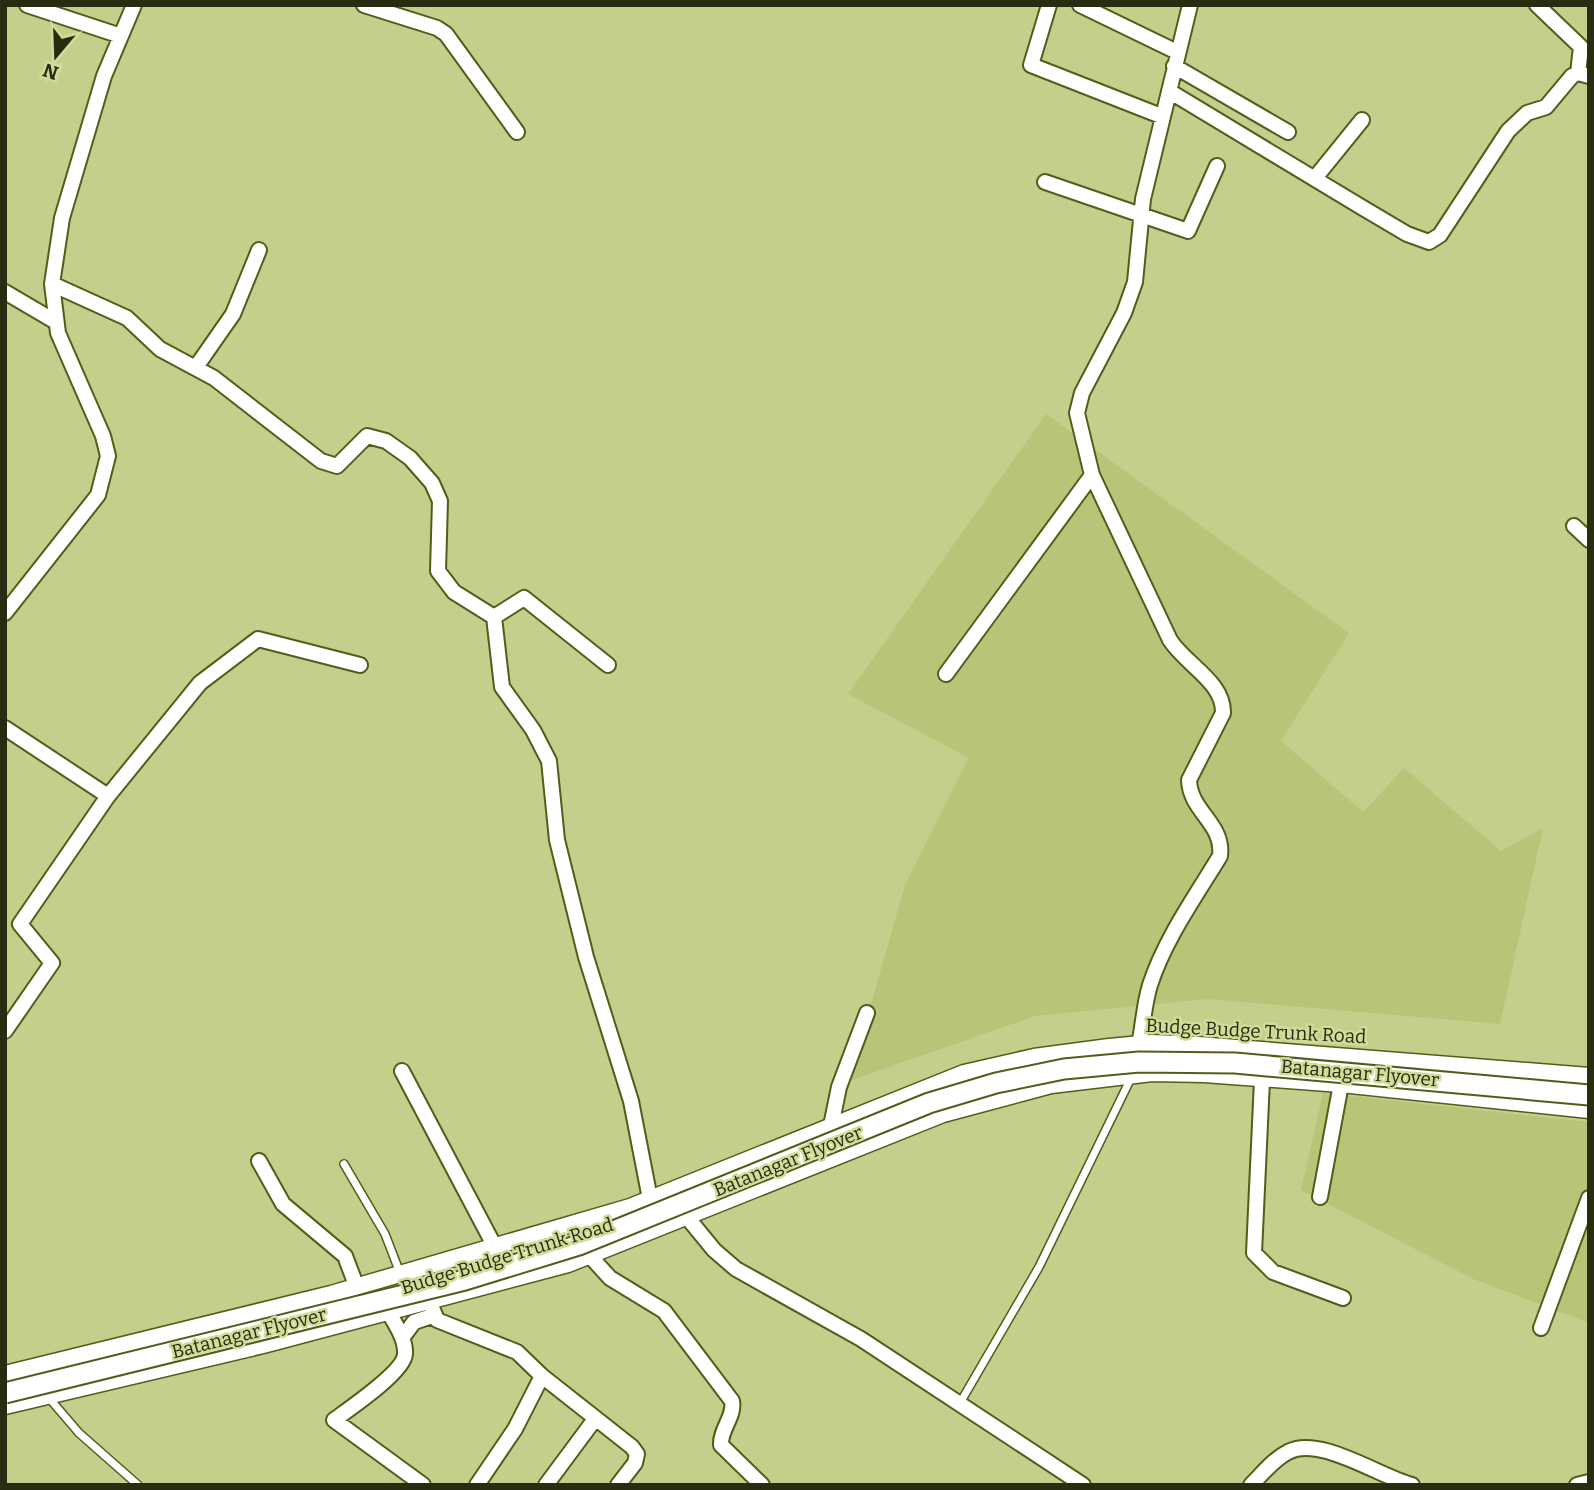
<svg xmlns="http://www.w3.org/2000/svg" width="1594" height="1490" font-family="Bitter,serif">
  <rect width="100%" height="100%" fill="#c4cf8c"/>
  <path fill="#b9c479" d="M1046,414L1349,633L1281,741L1363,812L1404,768L1501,851L1543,828L1500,1024L1208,999L1035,1016L849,1081L905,885L969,758L848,694Z
    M1323,1093L1589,1122V1323L1473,1279L1301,1190Z"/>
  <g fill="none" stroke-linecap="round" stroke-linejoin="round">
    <defs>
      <path id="service" d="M344,1164L385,1234L400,1273
        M49,1398L79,1433L138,1485
        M960,1403L1039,1267L1132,1076"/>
      <path id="minor" d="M27,5L121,36
        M364,5L437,28L446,34L517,132
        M1049,5L1031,65L1161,116
        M1080,5L1177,52
        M1537,5L1581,47L1578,73
        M1174,66L1288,132
        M1169,91L1363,208L1407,234L1429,242L1440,235L1508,131L1527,113L1546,107L1572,76L1578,73L1589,76
        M1315,178L1362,120
        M1045,182L1188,231L1217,166
        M52,284L127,318L160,349L214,378L321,461L337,466L367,436L386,441L410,458L432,483L440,501L438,571L454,592L494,617L524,598L608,665
        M5,292L56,322
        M196,367L233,314L259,250
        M1574,526L1589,540
        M5,613L98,495L108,456L103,436L58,333L52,284L62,218L104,76L134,5
        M494,617L502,687L533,730L549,761L557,840L586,957L631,1101L650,1199
        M946,674L1092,475
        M5,728L108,796L200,683L258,639L360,665
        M5,1031L52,963L20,924L108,796
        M1137,1054C1143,1031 1143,1008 1150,985C1165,939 1195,897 1220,856C1224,823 1190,812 1189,780L1223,713C1224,682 1186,665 1170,640L1092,475L1077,413L1082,393L1124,313L1135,282L1143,199L1190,5
        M402,1071L496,1249
        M1262,1080L1254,1253L1273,1272L1343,1298
        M831,1126L839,1087L867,1013
        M259,1161L283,1204L345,1256L356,1285
        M1320,1197L1341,1084
        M687,1217L714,1250L736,1269L861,1339L1083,1485
        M590,1256L610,1278L664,1311L732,1401C735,1417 720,1429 721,1445L762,1485
        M430,1303L437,1320L517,1352L542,1376L632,1447L637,1454L635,1463L618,1485
        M389,1313C396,1325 406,1340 405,1354C404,1372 349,1409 334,1420L423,1485
        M1541,1328L1589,1198
        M402,1338L414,1322L435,1315
        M477,1485L515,1429L542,1376
        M546,1485L595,1419
        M1251,1485C1262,1474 1274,1459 1288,1452C1319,1435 1378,1476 1412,1485
        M1577,1485L1589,1482"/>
      <path id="tertiary" d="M5,1374L331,1294L630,1207L964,1073L1034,1057L1109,1047L1152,1043L1198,1045L1589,1076
        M5,1406L263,1345L568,1264L943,1114L1051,1085L1152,1073L1204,1074L1341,1084L1589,1110"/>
    </defs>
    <use href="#service" stroke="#545c19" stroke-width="10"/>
    <use href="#minor" stroke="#545c19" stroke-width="18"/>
    <use href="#tertiary" stroke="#545c19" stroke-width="19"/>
    <use href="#service" stroke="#fff" stroke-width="7"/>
    <use href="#minor" stroke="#fff" stroke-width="14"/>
    <use href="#tertiary" stroke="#fff" stroke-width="16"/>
    <defs>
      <path id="secondary-bridge" d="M5,1393L465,1280L579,1245L929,1103L996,1083L1064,1069L1139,1062L1235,1063L1589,1095"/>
    </defs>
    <use href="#secondary-bridge" stroke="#545c19" stroke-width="23" stroke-linecap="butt"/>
    <use href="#secondary-bridge" stroke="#fff" stroke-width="19"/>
  </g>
  <g text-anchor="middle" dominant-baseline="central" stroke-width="5" stroke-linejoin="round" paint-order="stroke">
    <g font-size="19" fill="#282c11" stroke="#d1dc99">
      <text transform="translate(1256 1031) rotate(3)">Budge Budge Trunk Road</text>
      <text transform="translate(1360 1073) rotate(5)">Batanagar Flyover</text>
      <text transform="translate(788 1161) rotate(-22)">Batanagar Flyover</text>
      <text transform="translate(507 1256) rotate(-17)">Budge Budge Trunk Road</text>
      <text transform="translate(249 1333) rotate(-14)">Batanagar Flyover</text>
    </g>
  </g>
  <rect width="1594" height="1490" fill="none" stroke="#282c11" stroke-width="14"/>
  <g transform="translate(56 56) rotate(199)" stroke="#d1dc99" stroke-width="5" paint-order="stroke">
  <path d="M0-5L12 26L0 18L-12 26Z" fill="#282c11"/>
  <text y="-10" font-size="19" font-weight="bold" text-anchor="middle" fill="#282c11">N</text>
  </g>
</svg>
